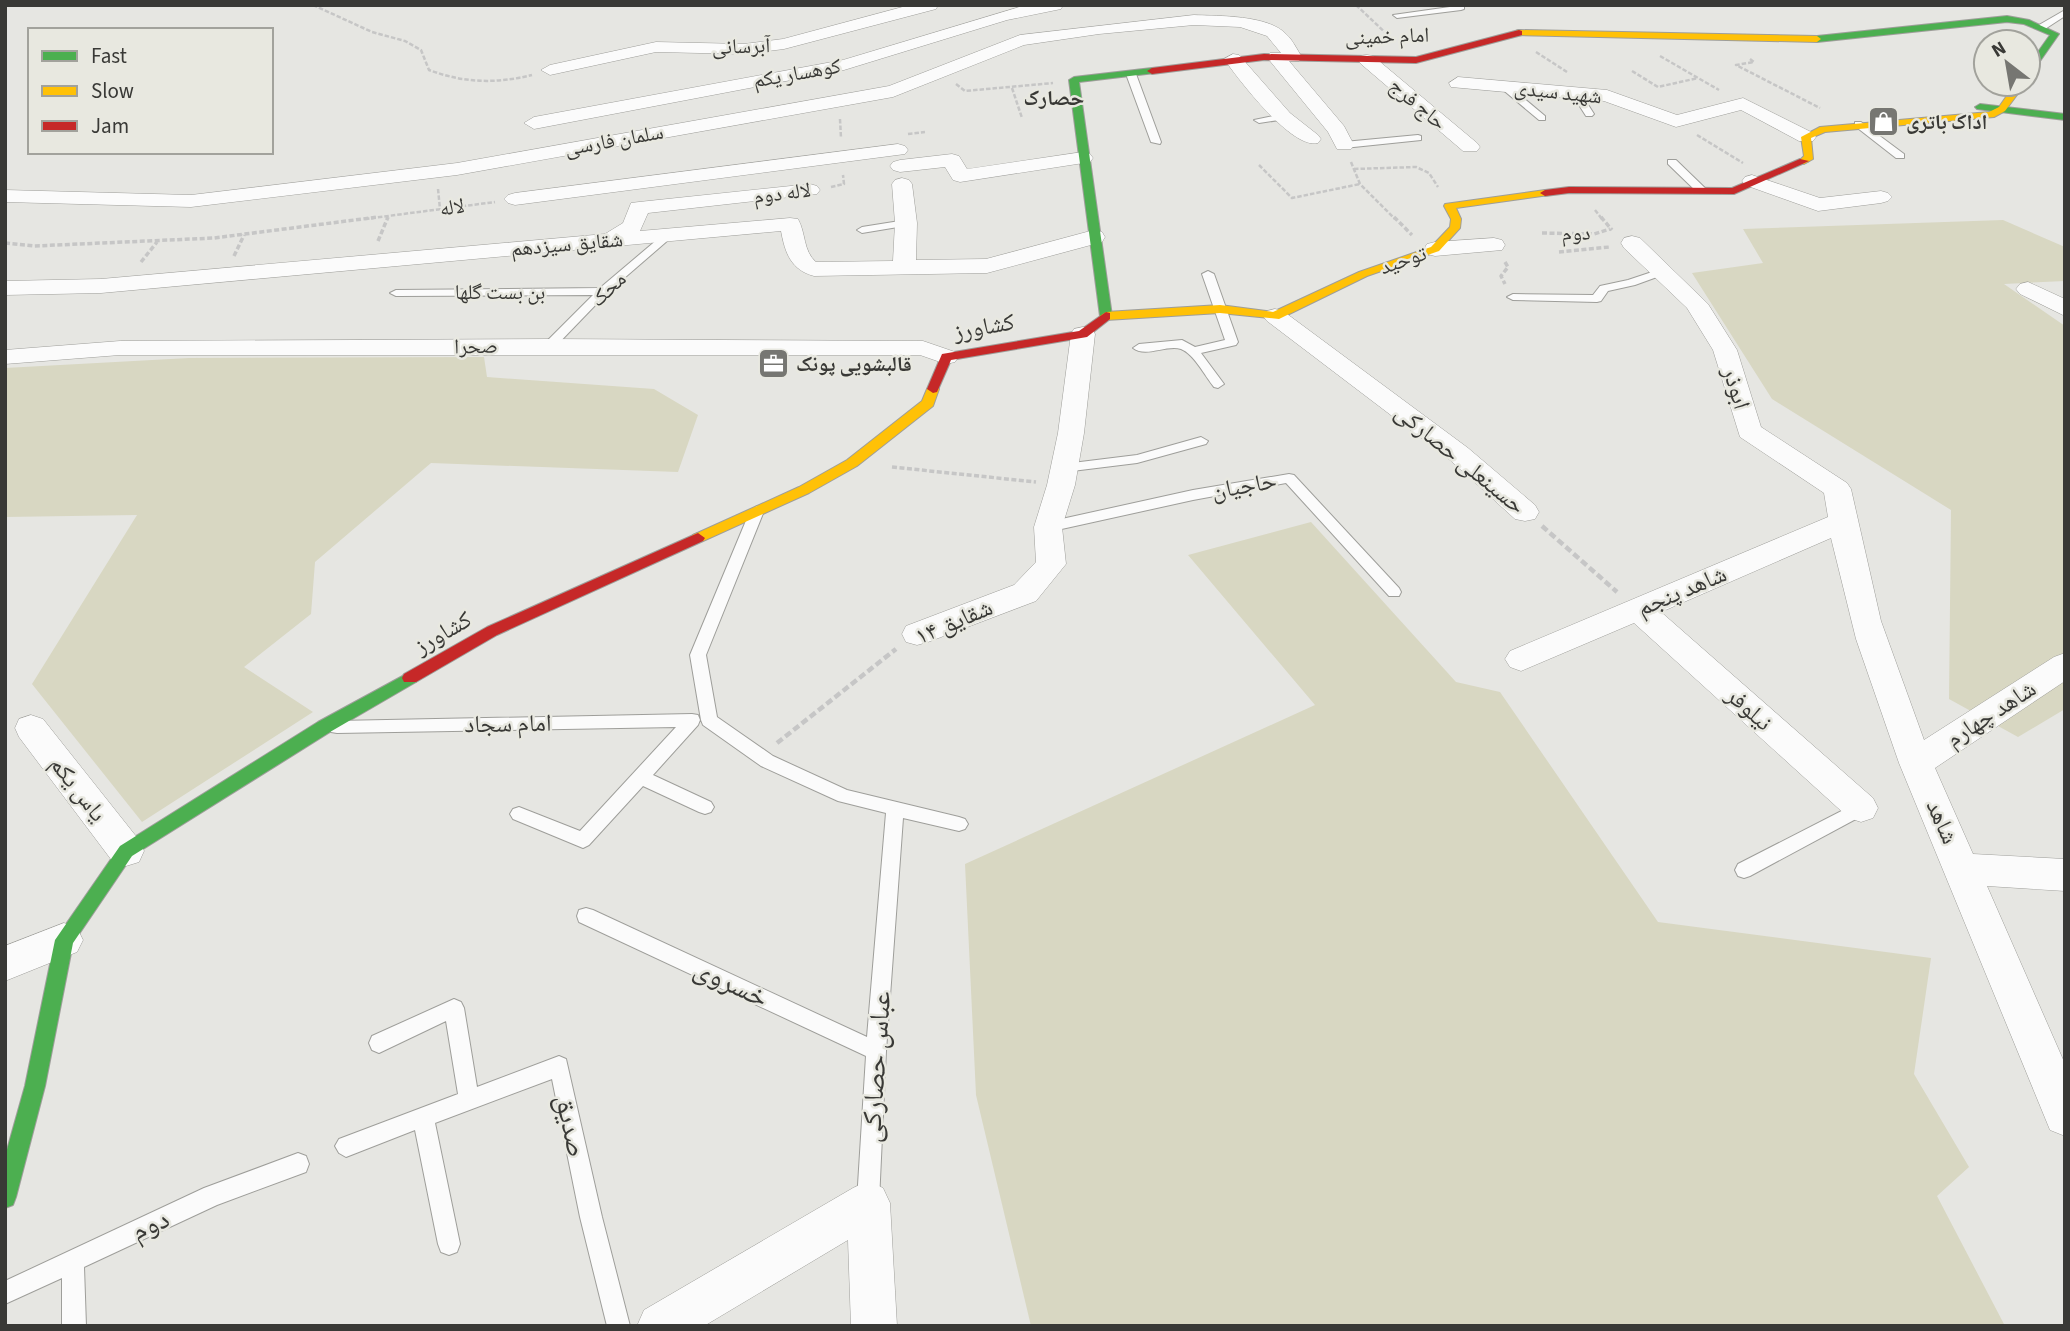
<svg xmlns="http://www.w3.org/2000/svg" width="2070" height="1331" font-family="'Source Sans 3','Noto Naskh Arabic',sans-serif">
  <rect width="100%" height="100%" fill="#e6e6e2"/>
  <path fill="#d8d7c2" d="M2003,220L2065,247V281L2004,284L2065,326V709L2018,737L1949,699L1951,510L1772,399L1692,273L1763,263L1743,229Z
    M484,357L487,377L654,389L698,415L678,472L431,463L315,562L311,614L244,667L313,712L142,822L32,684L137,515L5,517V368L189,358Z
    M1311,522L1456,682L1500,692L1658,922L1931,958L1914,1074L1969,1167L1937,1196L2005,1326H1031L976,1095L965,864L1315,705L1188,555Z"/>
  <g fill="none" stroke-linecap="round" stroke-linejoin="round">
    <defs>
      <path id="lane" d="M1464,5V9L1461,10L1397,18L1393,15Z
        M2065,10V16L2045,29H2039V25Z
        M1131,71L1136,74L1161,142L1160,144L1151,142L1126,74Z
        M1502,85H1508L1545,116V120H1539L1502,89Z
        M1574,92H1580L1594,114L1592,116H1586L1572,94Z
        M1283,114L1286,115V119L1259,123L1254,120Z
        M1855,122H1861L1904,154V158H1896L1855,126Z
        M1418,135L1421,136V140L1344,148L1339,145L1344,142Z
        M1668,160H1676L1706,189V193H1698L1668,164Z
        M906,220L910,221V225L862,233L857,230L862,227Z
        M665,233L674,235L607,293L553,349L549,350L543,346L545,343L593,295L396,296L390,293L396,290L600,288Z
        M1664,268L1668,269V273L1635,285L1608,291L1601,301L1597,302L1513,300L1507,297L1513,294L1593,295L1600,286L1628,280Z
        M1208,271L1214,274L1238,342L1236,345L1201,353L1224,384L1218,388L1214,387C1205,376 1194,354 1181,349C1167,344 1146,358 1133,348L1139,344L1182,340L1195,347L1225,340L1202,274Z
        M1201,437L1208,441L1206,444L1137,463L1064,472L1057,468L1064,464L1137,455Z
        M1289,474L1294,475L1399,588L1401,592L1399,596H1389L1286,483L1193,500L1048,532L1041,527L1048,522L1193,490Z
        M757,506L764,511L706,655L717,717L773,756L847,790L959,817L965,819L968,824L965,829L959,831L903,818L886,1051L879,1201L876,1209L868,1212L860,1209L857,1201L866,1056L579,922L577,916L579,910L586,908L593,910L867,1037L886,813L838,801L761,766L703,725L701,720L690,655L750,511Z
        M692,714L698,715L700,720L698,725L653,775L711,802L714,807L711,812L705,814L699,812L643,786L589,845L583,848L513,819L510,814L513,809L519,807L580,831L676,727L337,733L331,732L329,727L331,722L337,721Z
        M1861,801L1867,803L1870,808L1867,813L1750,876L1744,878L1738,876L1735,870L1738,864Z
        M454,999L461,1002L464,1008L477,1087L559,1056L566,1059L602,1217L630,1326H607L580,1217L552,1079L435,1123L460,1244L457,1252L449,1255L441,1252L438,1244L415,1130L346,1157L339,1153L335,1146L339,1139L458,1094L446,1021L379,1053L372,1050L369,1043L372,1036Z
        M298,1153L306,1156L309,1164L306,1172L217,1205L84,1267L86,1326H62V1278L5,1304V1281L204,1188Z"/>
      <path id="street" d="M910,5H938L936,9L784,49L744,54L656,52L550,75L541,70L550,65L656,42L744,44L783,39Z
        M1026,5H1063L1061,9L1007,20L844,70L534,129L524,123L534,117L843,60Z
        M1194,15C1219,16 1268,15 1286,34C1293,40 1297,50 1302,57L1299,61H1289L1344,126L1354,145L1351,149H1337L1328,132L1270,61L1267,57L1270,53H1281L1267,36L1240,27L1194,25L1099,34L1024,45L893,97L457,175L191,207L5,202V190L191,195L457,163L889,86L1020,35Z
        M1233,54L1239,55L1290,113L1318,135L1321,139L1318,143C1292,150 1239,80 1224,59Z
        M1367,55L1373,56L1477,143L1480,147L1477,151H1463L1361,64L1358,60L1361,56Z
        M1458,77L1607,90L1677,115L1743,98L1813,133L1816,137L1813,141H1799L1741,110L1676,127L1604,101L1451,87L1449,83Z
        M898,144L905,146L908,150L905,154L515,205L508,203L504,199L508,195L515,193Z
        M1083,152L1090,154L1093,158L1090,162L960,182L953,180L945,167L900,172L893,170L890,166L893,162L900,160L952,154L959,156L967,169Z
        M1752,175L1820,198L1881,191L1888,193L1892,197L1888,201L1881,203L1818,211L1745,185L1742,181L1745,177Z
        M902,178L909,180L912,184L917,223L916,260L986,259L1094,230L1102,232L1105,237L1102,242L987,273L814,276C791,270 785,253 781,231L101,293L5,295V281L101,279L605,234L623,223L631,203L639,202L810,184L817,186L820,190L817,194L648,213L640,231L790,218L798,219C806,233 803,251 816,262L893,261L895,223L892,184L895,180Z
        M1632,236L1640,238L1708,304L1737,350L1761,427L1847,483L1851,489L1881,621L1924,740L2054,657L2065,653V681L1935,768L1973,854L2065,859V891L1987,886L2065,1064V1136L2050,1130L1899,763L1856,639L1831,538L1661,612L1873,798L1878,808L1873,818L1861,822L1849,818L1634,623L1521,671L1510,667L1505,659L1510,651L1828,517L1824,493L1740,437L1713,350L1687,308L1624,248L1621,243L1624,238Z
        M1494,238L1502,240L1505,245L1502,250L1435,256L1427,254L1424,249L1427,244L1435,242Z
        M2028,282L2065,299V316L2020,294L2016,289L2020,284Z
        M1275,309L1283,311L1468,448L1535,505L1539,512L1535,519L1525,521L1515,519L1450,460L1267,321L1263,316L1267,311Z
        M1083,327L1092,329L1095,334L1084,433L1075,485L1062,527L1066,564L1036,601L928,642L917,645L906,642L902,634L906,626L1014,585L1036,562L1034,527L1047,485L1058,433L1071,334L1074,329Z
        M549,339L923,341L955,352L958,357L955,362L946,364L920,355H120L5,364V350L120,341Z
        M31,715L43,719L139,840L144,851L139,862L126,866L113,862L19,737L15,728L19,719Z
        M64,923L77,928L83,940L77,952L5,981V946Z
        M868,1181L883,1188L890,1203L897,1326H851L848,1240L704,1326H637L644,1310L853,1188Z"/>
      <path id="fast" d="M2007,16L2029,20L2059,34L2031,74L2028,75V66L2050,35L2024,24L2007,22L1817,42L1813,39L1817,36Z
        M1152,68L1155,69V73L1079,82L1112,316L1106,320L1100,316L1069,80L1074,77Z
        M1980,104L2065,114V120L1977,109L1975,107Z
        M410,672L416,674L418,678L416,682L330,732L132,856L73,943L45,1086L16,1197L13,1205L5,1208V1157L25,1086L55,940L120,846L318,722Z"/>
      <path id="slow" d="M1519,30L1817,36L1821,39L1817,42L1516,35V31Z
        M2015,84H2025L2005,111L1994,117L1825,132L1811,138L1813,159L1804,164L1799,161L1804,156L1801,137L1820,127L1989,112L1999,107Z
        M1545,190L1549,191V195L1456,208L1461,219L1460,228L1439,251L1367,276L1279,319L1220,313L1106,320L1100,316L1106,312L1220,305L1273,312L1359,272L1431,247L1450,227L1451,219L1444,206L1445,204Z
        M933,385L939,389L933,406L857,466L809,493L703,541H693L691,538L693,535L799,487L847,460L922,401L927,389Z"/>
      <path id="jam" d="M1519,30L1522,31V35L1416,63L1264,60L1152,74L1147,71L1152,68L1264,54L1416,57Z
        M1800,159L1809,161L1734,194L1569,193L1545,196L1540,193L1545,190L1569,187L1732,188Z
        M1106,312L1110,313V319L1087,337L951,360L937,392L933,393L927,389L942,354L1079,331Z
        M698,533L705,538L703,541L497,635L416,682H404L402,678L404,674L487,627Z"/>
    </defs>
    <use href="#lane" stroke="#9e9e9a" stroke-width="2"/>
    <use href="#street" stroke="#9e9e9a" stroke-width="1"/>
    <use href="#fast" stroke="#9e9e9a" stroke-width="2"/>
    <use href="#slow" stroke="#9e9e9a" stroke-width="2"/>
    <use href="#jam" stroke="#9e9e9a" stroke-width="2"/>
    <path stroke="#c6c6c6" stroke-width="2.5" stroke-dasharray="4.5 2" stroke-linecap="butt" d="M313,5L372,32L405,41L421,50L429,70C464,83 496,84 532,75
      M1356,5L1391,38
      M1536,52L1567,72
      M1660,56L1719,90
      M1750,59L1754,62L1736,65L1820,108
      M1632,71L1658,87L1698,78
      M956,84L965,91L1053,83
      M1012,88L1022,118
      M840,119L841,138
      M908,134L925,132
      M1697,135L1743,163
      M1351,162L1360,184L1395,219
      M1259,165L1292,198L1360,184
      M1354,169L1416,167L1429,173L1438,187
      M831,187L844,184L843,175
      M438,189L440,209
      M1595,210L1602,219
      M365,219L495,202"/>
    <path stroke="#c6c6c6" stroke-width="3.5" stroke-dasharray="5 2.5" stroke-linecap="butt" d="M1394,217L1412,235
      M1601,217L1612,230
      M1542,233L1594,234L1610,229
      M378,241L388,217
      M5,243L34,246L214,238L378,217
      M1559,252L1610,247
      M234,256L244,235
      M141,262L157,242
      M1505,262L1508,267L1501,276L1505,284
      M892,467L1036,482"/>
    <path stroke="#c6c6c6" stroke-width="4.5" stroke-dasharray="7 3.5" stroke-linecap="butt" d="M1542,526L1617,592
      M777,743L896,649"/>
    <use href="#lane" fill="#fbfbfb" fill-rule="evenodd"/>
    <use href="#street" fill="#fbfbfb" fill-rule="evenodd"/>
    <use href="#fast" fill="#4caf50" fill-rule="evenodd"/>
    <use href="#slow" fill="#ffc107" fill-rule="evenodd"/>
    <use href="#jam" fill="#c62828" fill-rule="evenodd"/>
  </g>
  <defs>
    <symbol id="shop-square" viewBox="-11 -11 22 22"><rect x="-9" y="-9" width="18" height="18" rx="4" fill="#767672" stroke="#e8e8e0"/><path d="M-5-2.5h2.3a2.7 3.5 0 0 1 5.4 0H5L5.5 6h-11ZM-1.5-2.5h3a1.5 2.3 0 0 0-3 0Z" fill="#fff"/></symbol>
    <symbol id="office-square" viewBox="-11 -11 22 22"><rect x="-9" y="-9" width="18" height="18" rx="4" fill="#767672" stroke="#e8e8e0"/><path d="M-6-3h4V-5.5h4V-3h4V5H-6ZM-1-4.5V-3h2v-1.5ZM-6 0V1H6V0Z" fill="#fff"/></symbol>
  </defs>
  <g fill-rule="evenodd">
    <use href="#shop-square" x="1866" y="104" width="35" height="35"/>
    <use href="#office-square" x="756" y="346" width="35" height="35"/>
  </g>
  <g text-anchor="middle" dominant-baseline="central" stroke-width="5" stroke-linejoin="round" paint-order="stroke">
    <g font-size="21" fill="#393936" stroke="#e8e8e0">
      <text transform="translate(1387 36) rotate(-2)">امام خمینی</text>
      <text transform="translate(741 46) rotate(-2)">آبرسانی</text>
      <text transform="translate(797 73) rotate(-10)">کوهسار یکم</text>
      <text transform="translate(1558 92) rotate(6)">شهید سیدی</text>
      <text transform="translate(1418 104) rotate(40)">حاج فرج</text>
      <text transform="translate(614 140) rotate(-10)">سلمان فارسی</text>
      <text transform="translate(782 193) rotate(-7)">لاله دوم</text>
      <text transform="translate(452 207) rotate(-8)">لاله</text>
      <text transform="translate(1576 233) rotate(-2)">دوم</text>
      <text transform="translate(567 244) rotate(-5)">شقایق سیزدهم</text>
      <text transform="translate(1403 260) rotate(-19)">توحید</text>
      <text transform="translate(608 289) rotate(-43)">محک</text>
      <text x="500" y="292">بن بست گلها</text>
      <text transform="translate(476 346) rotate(-1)">صحرا</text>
    </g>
    <g font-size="21" font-weight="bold" fill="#393936" stroke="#e8e8e0">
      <text x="1054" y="98">حصارک</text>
    </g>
    <g font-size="21" font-weight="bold" fill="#393936" stroke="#e8e8e0" text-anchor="start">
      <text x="1906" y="122">اداک باتری</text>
      <text x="796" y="364">قالبشویی پونک</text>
    </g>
    <g font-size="24" fill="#393936" stroke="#e8e8e0">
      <text transform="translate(984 327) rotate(-10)">کشاورز</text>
      <text transform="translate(1736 388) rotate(73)">ابوذر</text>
      <text transform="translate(1460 459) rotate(39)">حسینعلی حصارکی</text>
      <text transform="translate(1244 486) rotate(-10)">حاجیان</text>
      <text transform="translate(1682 591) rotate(-23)">شاهد پنجم</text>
      <text transform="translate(954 622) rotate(-23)">شقایق ۱۴</text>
      <text transform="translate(443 633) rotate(-30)">کشاورز</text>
      <text transform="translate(1749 709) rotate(42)">نیلوفر</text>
      <text transform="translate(1991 714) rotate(-33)">شاهد چهارم</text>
      <text transform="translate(508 724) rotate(-1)">امام سجاد</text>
      <text transform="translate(78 789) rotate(52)">یاس یکم</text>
      <text transform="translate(1942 822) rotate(66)">شاهد</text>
    </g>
    <g font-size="28" fill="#393936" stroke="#e8e8e0">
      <text transform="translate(731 983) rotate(25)">خسروی</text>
      <text transform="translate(876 1067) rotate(-86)">عباس حصارکی</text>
      <text transform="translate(571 1126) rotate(78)">صدیق</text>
      <text transform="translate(150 1225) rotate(-25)">دوم</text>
    </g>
  </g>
  <rect width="2070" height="1331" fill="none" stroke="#393936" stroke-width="14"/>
  <rect x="28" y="28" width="245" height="126" fill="#e8e8e0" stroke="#a2a29c" stroke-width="2"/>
  <rect x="42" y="51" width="35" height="10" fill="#4caf50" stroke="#a2a29c" stroke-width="2"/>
  <text x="91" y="63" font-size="21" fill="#393936">Fast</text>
  <rect x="42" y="86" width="35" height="10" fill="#ffc107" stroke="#a2a29c" stroke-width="2"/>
  <text x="91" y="98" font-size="21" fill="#393936">Slow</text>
  <rect x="42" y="121" width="35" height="10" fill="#c62828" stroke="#a2a29c" stroke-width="2"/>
  <text x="91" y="133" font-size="21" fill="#393936">Jam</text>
  <g transform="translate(2007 63) rotate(329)"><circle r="33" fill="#e8e8e0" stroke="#a2a29c" stroke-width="2"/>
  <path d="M0-5L12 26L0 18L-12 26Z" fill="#767672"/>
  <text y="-10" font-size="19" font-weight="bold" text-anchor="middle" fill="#393936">N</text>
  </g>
</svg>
